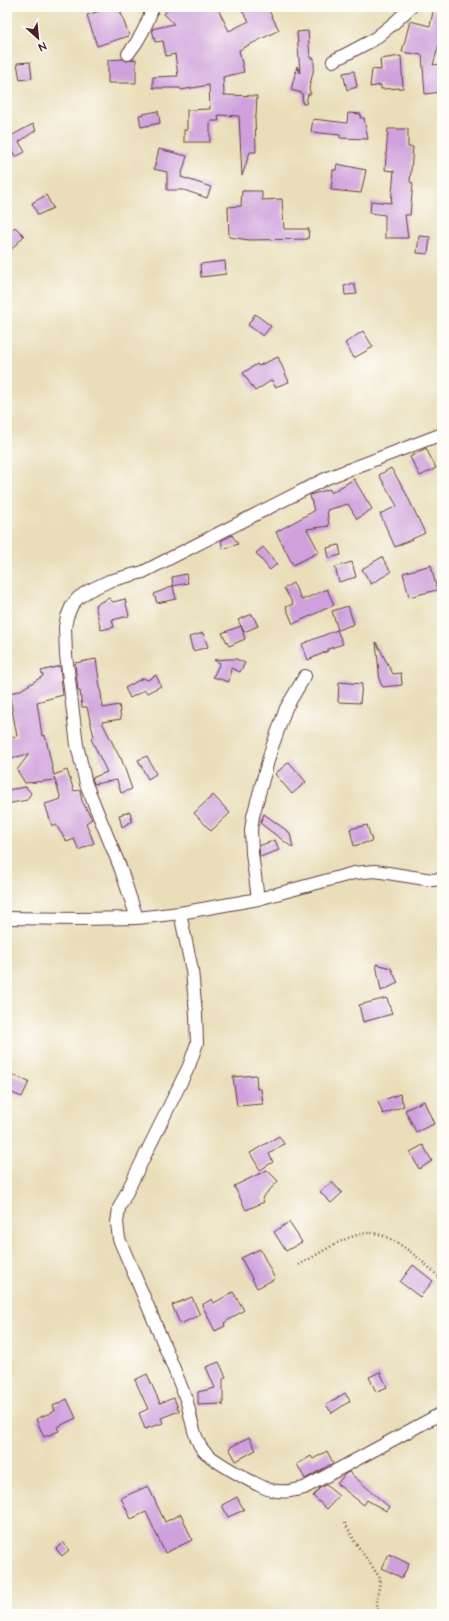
<svg xmlns="http://www.w3.org/2000/svg" width="449" height="1621" font-family="'Architects Daughter',sans-serif">
  <rect width="100%" height="100%" fill="#fdfcf7"/>
  <filter id="ink" filterUnits="userSpaceOnUse"><feTurbulence type="fractalNoise" baseFrequency=".025" numOctaves="2"/><feDisplacementMap in="SourceGraphic" scale="8" xChannelSelector="R" yChannelSelector="G"/><feConvolveMatrix kernelMatrix="1 2 1 2 8 2 1 2 1" color-interpolation-filters="sRGB"/></filter>
  <filter id="wash" filterUnits="userSpaceOnUse"><feTurbulence type="fractalNoise" baseFrequency=".012" numOctaves="4" result="noise"/><feDisplacementMap in="SourceGraphic" scale="16" xChannelSelector="R" yChannelSelector="G"/><feGaussianBlur stdDeviation="0.9" result="paint"/><feColorMatrix in="noise" values="0 0 0 0 0 0 0 0 0 0 0 0 0 0 0 0 0 1.4 0 .05"/><feComposite in="paint" operator="in"/></filter>
  <g filter="url(#wash)">
    <rect width="100%" height="100%" fill="#e9deb9"/>
    <g id="blocks">
      <path fill="#cfa0dc" d="M112,7H119L129,36L97,46L87,15Z
        M170,7H217L229,31L249,21L239,7H267L279,30L239,50L244,72L223,77L224,95L257,96L256,116H255L256,152H250L242,176L239,116L218,115L219,121H210V142H184V130H187V110L210,109L209,85L181,90L180,88H153V77L178,76L175,54L166,56L163,41L155,42L152,29L174,24L164,14Z
        M434,7H442V34L433,65L442,64V92L425,94L422,55L402,52L410,21L430,26Z
        M308,31L310,58H314V68L309,89L311,94H308L306,104H303L302,93L291,90L297,66L300,73L297,32Z
        M401,56L403,88L381,89V85L370,87L372,69L381,70L380,59Z
        M123,59L127,61L136,59V83H108V60Z
        M30,62L32,78L20,80L17,63Z
        M354,71L357,87L347,90L343,73Z
        M158,111L160,123L141,127L139,115Z
        M348,113L361,114L360,118H364L368,139L340,138V135L311,132L313,119L347,123Z
        M33,124L36,130L19,142L25,152L15,157L7,138Z
        M388,129H408V147H413L410,182L413,183L410,215H405L408,238H385V215L370,213L371,201L391,203L394,171L385,170Z
        M159,149L187,156L181,177L211,187L207,198L184,190H167V172L154,169Z
        M337,164L366,170L361,193L331,190L333,170H336Z
        M242,191H262V200L282,199L284,229H309L308,239L249,240L229,237L228,207L241,206Z
        M46,195L53,208L38,215L32,203Z
        M15,227L24,236L7,254V235Z
        M419,236L430,237L428,254L417,253Z
        M225,261L226,274L201,277L200,264Z
        M354,283L357,294L345,295L344,286Z
        M255,314L271,326L263,336L248,325Z
        M363,331L373,347L354,358L345,343Z
        M278,357L289,382L275,387L272,380L255,391L243,373L257,364L258,366Z
        M426,448L436,468L420,476L410,457Z
        M391,468L404,489L425,533L395,547L380,514L397,506L379,475Z
        M354,479L372,509L357,519L348,504L327,510L329,526L307,529L319,552L293,565L276,532L314,511L310,495L330,489L331,493Z
        M232,535L238,544L223,549L221,541Z
        M339,545L341,555L329,558L327,548Z
        M263,547L277,564L270,570L256,553Z
        M382,557L391,572L371,584L362,569Z
        M352,562L356,577L339,582L335,567Z
        M431,565L437,590L409,597L403,573Z
        M186,574L188,583L173,586L172,577Z
        M293,583L302,600L327,589L334,605L293,624L286,607L293,604L284,588Z
        M173,586L176,599L157,603L154,594Z
        M109,598L113,602L125,599L129,616L112,620L114,627L101,630L95,605Z
        M348,606L354,624L338,630L332,611Z
        M252,614L258,626L244,632L238,620Z
        M241,626L245,639L229,646L222,633Z
        M337,630L343,644L328,649V651L308,660L302,644Z
        M203,633L208,647L193,651L189,637Z
        M376,642L393,674L401,673L402,685L383,687L380,682Z
        M96,659L103,708L119,705L121,719L102,722L120,758H121L132,789L121,793L117,780L94,784L92,778L107,772L91,739L94,737L87,707H82L80,691H78L75,663Z
        M229,659H236L245,663L240,672L231,668L229,682L213,677L220,663L214,660Z
        M60,666L63,695L37,702L42,736L45,735L54,775L67,770L74,791L80,790L82,801L92,819L86,823L94,843L79,850L74,839L67,842L56,825L52,826L45,804L61,799L54,777L55,780L38,782V781L37,782L25,783L17,770L29,754L7,759V738L17,736L9,693L19,691L43,676L41,671Z
        M156,675L161,686L147,693L145,690L130,698L125,688L143,678L148,680Z
        M339,682L362,684L360,703L338,702Z
        M147,756L156,774L148,779L138,760Z
        M289,762L306,782L292,794L275,774Z
        M26,787L31,793L27,800L7,804V790Z
        M213,795L230,813L211,831L194,813Z
        M130,812L132,821L122,827L119,815Z
        M264,814L290,833L293,848L260,823Z
        M367,825L372,841L354,846L350,829Z
        M275,840L279,850L260,857L259,846Z
        M376,964L391,968L398,983L381,991Z
        M387,998L392,1014L363,1022L359,1005Z
        M13,1075L29,1082L22,1097L7,1091Z
        M256,1075L257,1089H261L263,1104L237,1106L233,1077Z
        M400,1094L404,1106L383,1114L378,1102Z
        M424,1101L434,1124L416,1132L405,1110Z
        M279,1136L284,1144L269,1154L273,1162L260,1170L250,1153Z
        M423,1145L432,1161L419,1169L410,1152Z
        M267,1170L278,1181L262,1198L264,1202L246,1210L234,1186Z
        M332,1182L342,1193L331,1203L320,1192Z
        M289,1222L302,1242L286,1251L274,1232Z
        M260,1249L275,1279L257,1288L241,1258Z
        M413,1265L433,1281L420,1297L400,1282Z
        M233,1292L244,1310L224,1323L225,1326L215,1331L202,1305L212,1299L214,1303Z
        M192,1297L200,1315L180,1324L172,1305Z
        M219,1362L226,1377L223,1379V1406L222,1404L198,1405V1392L215,1388L206,1367Z
        M380,1372L387,1387L376,1392L369,1377Z
        M147,1374L160,1403L174,1398L179,1411L161,1418L163,1423L145,1429L139,1413L148,1409L135,1380Z
        M345,1393L350,1401L332,1413L326,1405Z
        M67,1399L76,1418L57,1427L59,1431L44,1437L36,1419L55,1411L53,1406Z
        M249,1437L256,1450L236,1461L229,1448Z
        M327,1451L333,1463L305,1479L297,1464L311,1456L313,1459Z
        M349,1472L389,1507L386,1511L367,1500L364,1505L337,1484L345,1474Z
        M326,1485L339,1496L327,1509L313,1496L320,1488Z
        M148,1486L165,1522L181,1514L192,1540L165,1553L146,1512L131,1519L121,1498Z
        M237,1497L244,1510L228,1517L222,1505Z
        M63,1542L69,1550L62,1556L56,1549Z
        M389,1554L409,1564L402,1578L382,1568Z"/>
    </g>
  </g>
  <g filter="url(#ink)">
    <use href="#blocks" fill-opacity="0" stroke="#623c40" stroke-width="1"/>
    <g fill="none" stroke-linecap="round" stroke-linejoin="round">
      <defs>
        <path id="minor" d="M128,54C141,38 146,26 153,7
          M333,61L373,40L394,23L411,7
          M258,899L252,853L251,830L253,816L271,750L286,708L305,676
          M180,913L192,970L196,1014L197,1043L189,1066L119,1208L117,1223L119,1239C142,1292 165,1345 186,1399C191,1414 193,1438 203,1450C211,1460 259,1487 271,1490C283,1493 293,1491 304,1488L442,1413
          M7,918L78,919L137,918L180,913L258,899L354,873L375,871L432,880L442,879
          M137,918L120,867L86,784L77,745L66,655L65,627L67,617L72,605L78,598L88,591L109,581L143,572L327,478L442,434"/>
      </defs>
      <use href="#minor" stroke="#623c40" stroke-width="14"/>
      <path stroke="#623c40" stroke-width="2.5" stroke-dasharray="1 3" stroke-linecap="butt" d="M299,1265C319,1254 345,1235 368,1233C391,1231 427,1265 442,1280
        M345,1523L355,1542L380,1578C380,1589 374,1603 379,1614
        M421,1614L442,1611"/>
      <use href="#minor" stroke="#fff" stroke-width="12"/>
    </g>
  </g>
  <rect width="449" height="1621" fill="none" stroke="#fdfcf7" stroke-width="24"/>
  <g transform="translate(38 38) rotate(153)" stroke="#fdfcf7" stroke-width="3" paint-order="stroke">
  <path d="M0-3L7 15L0 10L-7 15Z" fill="#4a1f2b"/>
  <text y="-6" font-size="11" font-weight="bold" text-anchor="middle" fill="#4a1f2b">N</text>
  </g>
</svg>
